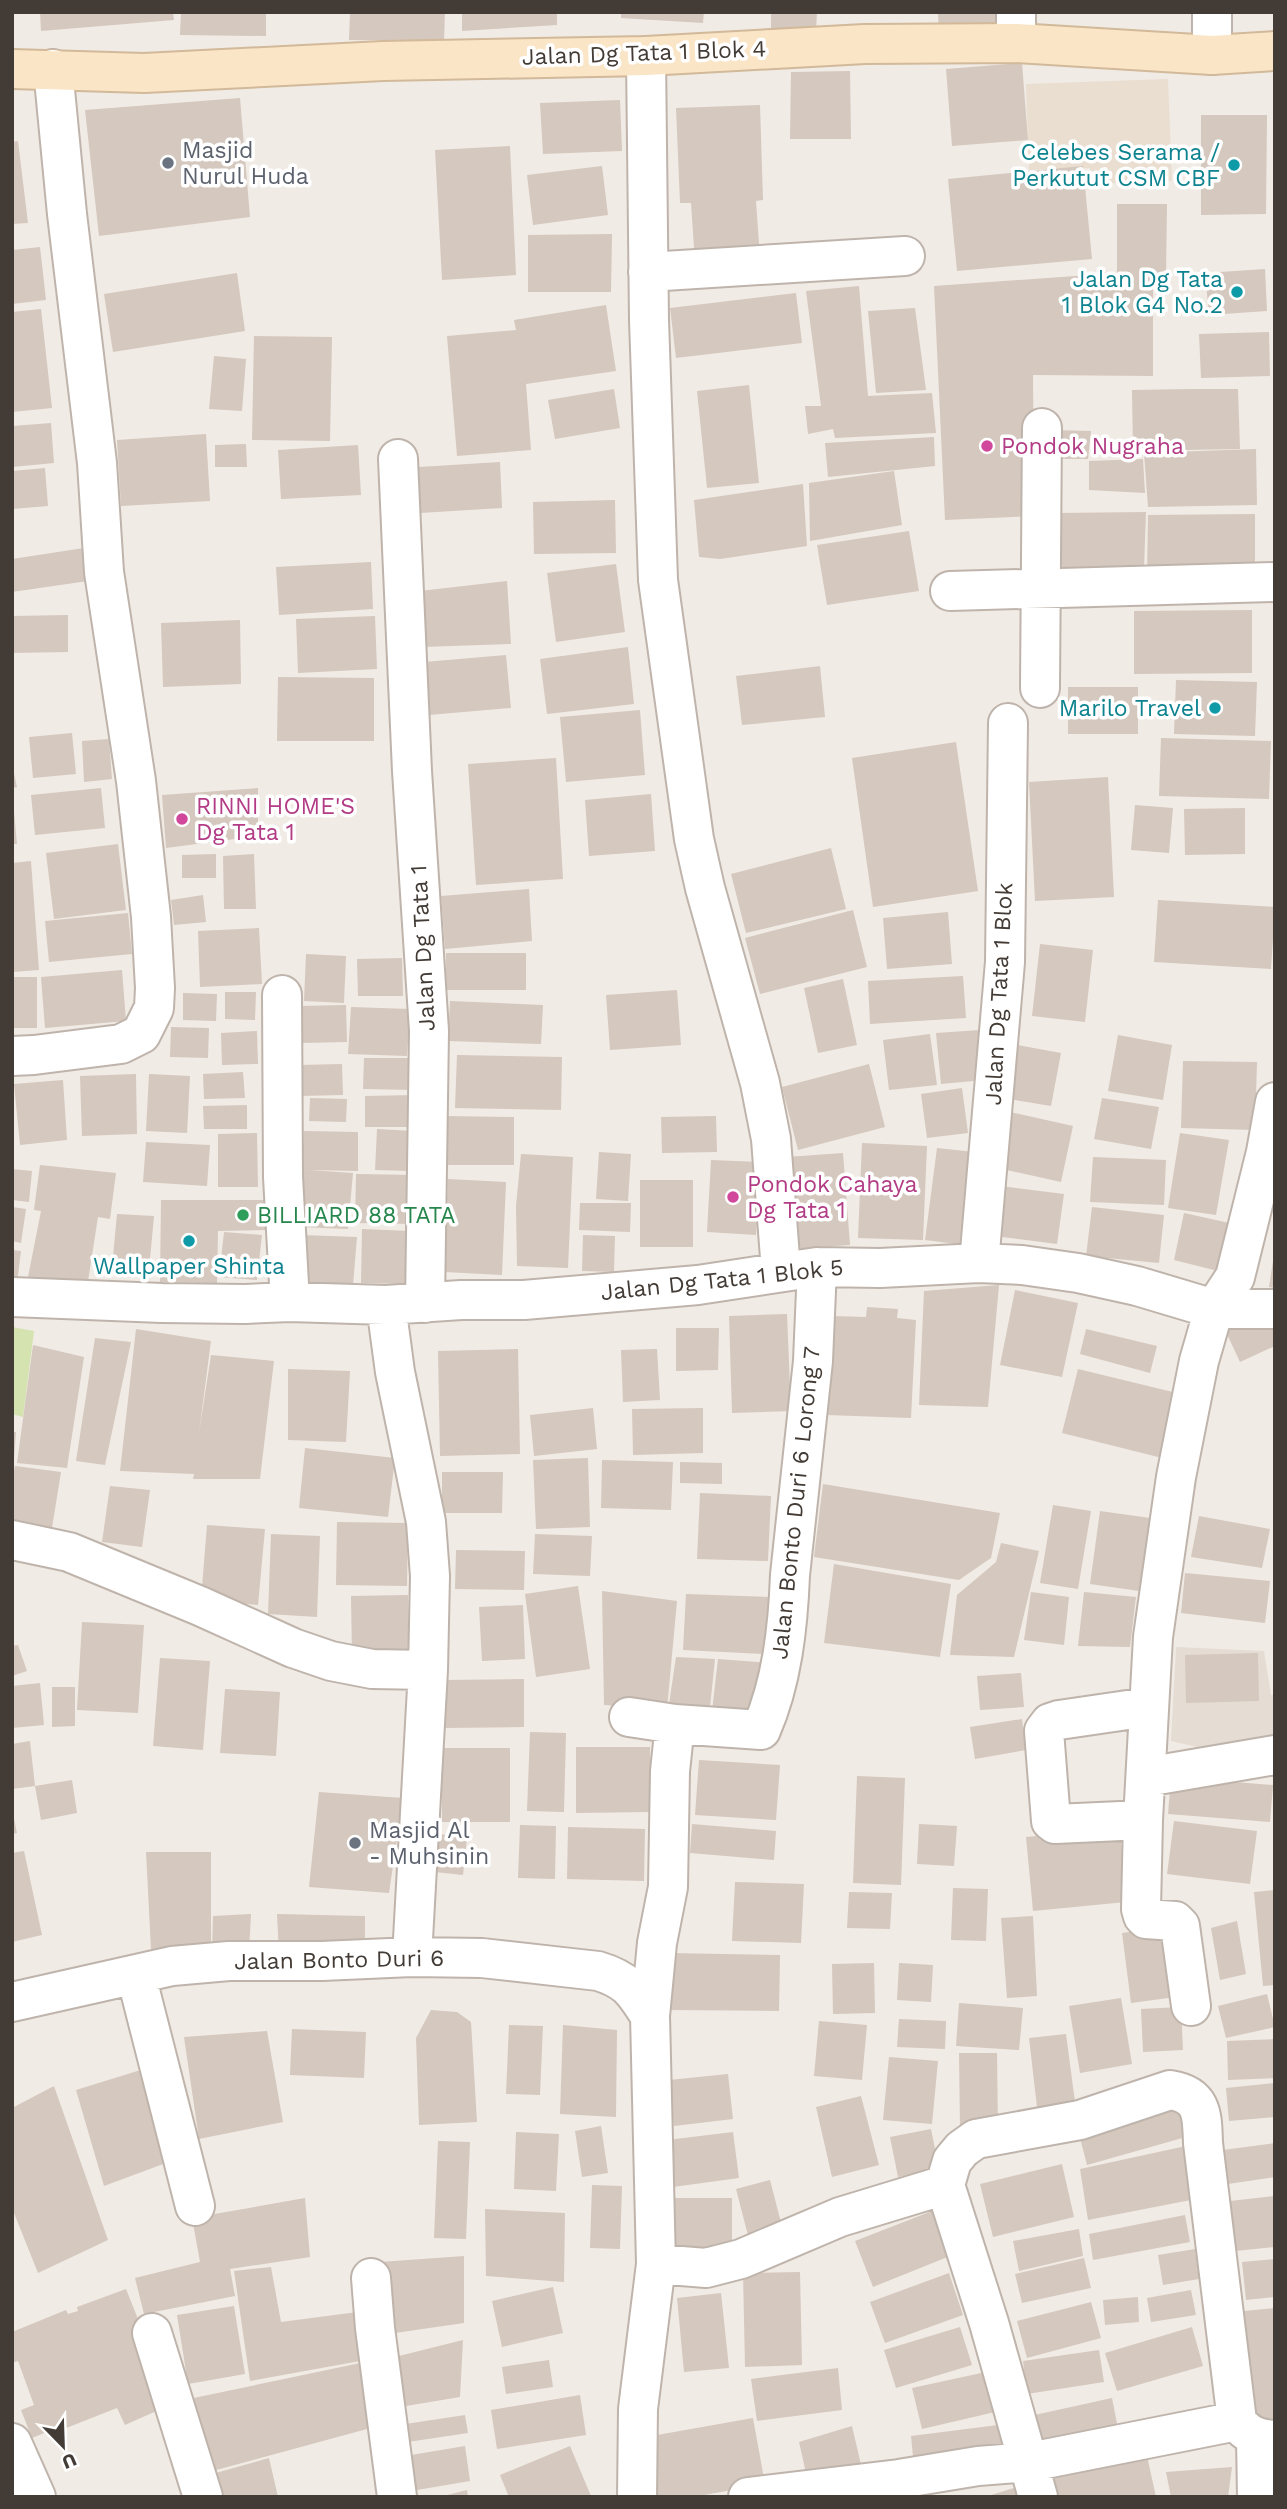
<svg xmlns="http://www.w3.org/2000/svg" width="1287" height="2509" font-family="'Work Sans',sans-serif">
  <rect width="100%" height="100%" fill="#f1ebe5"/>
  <path fill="#e5dcd3" d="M1176,1647L1264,1651L1271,1695H1275V1765L1171,1741Z"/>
  <path fill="#e9ded0" d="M1168,79L1172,181L1091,184L1090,168L1029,170L1026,84Z"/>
  <path fill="#d4e3b0" d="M12,1327L34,1331L23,1417L12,1414Z"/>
  <path fill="#d5c8be" d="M40,12H173L174,20L41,31Z
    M181,12H266V36L180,35Z
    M350,12H445L444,41L349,40Z
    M462,12H557V25L462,31Z
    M621,12H704L703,23L621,18Z
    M771,12H817L816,31H771Z
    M938,12H999L1000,37L939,39Z
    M1022,63L1028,140L952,146L946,69Z
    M850,71L851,139H790L791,72Z
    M240,98L250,217L99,236L85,110Z
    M620,100L622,151L543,154L540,103Z
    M760,105L763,200L756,201L760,258L695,262L691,203H680L676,108Z
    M1201,115H1267L1266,214L1201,215Z
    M18,141L28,223L12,224V142Z
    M510,146L516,275L442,280L435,150Z
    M602,166L608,215L533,225L527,175Z
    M1083,166L1092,259L957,271L948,179Z
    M1117,204H1167L1166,278H1153V376L1033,375L1034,516L945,520L934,286L1117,273Z
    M612,234L611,292H528V235Z
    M40,247L46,300L12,304V250Z
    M1265,269L1267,311L1209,315L1205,273Z
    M237,273L245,331L113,352L104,294Z
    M859,286L868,396L932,393L936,433L835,438L833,429L808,434L805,406H821L806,291Z
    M796,293L802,343L676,358L670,308Z
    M606,305L616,371L526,384L531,450L457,456L447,336L516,330L514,320Z
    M915,308L926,390L876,393L868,311Z
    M41,309L52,408L12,412V312Z
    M1269,332L1270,376L1201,378L1199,334Z
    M254,336L332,337L330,441L252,440Z
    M214,356L246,359L242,411L209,409Z
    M749,385L759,483L707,488L697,391Z
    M614,389L620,428L555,439L548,400Z
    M1192,389H1238L1240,449L1133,451L1132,390Z
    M51,423L54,463L12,467V426Z
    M1050,430L1091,431L1088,459H1051Z
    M206,434L210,501L121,506L117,440Z
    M934,437L935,466L828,477L825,443Z
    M246,444L247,467H215V445Z
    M358,445L361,495L281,499L278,450Z
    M1256,449L1257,505L1148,507L1144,453Z
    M1143,459L1145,493L1089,490V461Z
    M500,462L502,508L420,513L419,467Z
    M45,468L48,506L12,509V471Z
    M894,471L902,525L810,541L809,483Z
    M803,484L807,546L720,559L699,557L694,500Z
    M615,500L616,553L534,554L533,502Z
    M1146,512L1144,569H1057L1055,513Z
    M1255,514V574L1147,578L1148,515Z
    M909,531L919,591L827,605L817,545Z
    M84,548L88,581L12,592V559Z
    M371,562L373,609L279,615L276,567Z
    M616,564L625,632L556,642L547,573Z
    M507,581L511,644L422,647L420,591Z
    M1252,610V673L1134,674V611Z
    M68,615V652L12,653V616Z
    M375,616L377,669L298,673L296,619Z
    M240,620L241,684L163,687L161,623Z
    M628,647L634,704L547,714L540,659Z
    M506,655L511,708L429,715L424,662Z
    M820,666L825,717L742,725L736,676Z
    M278,677L374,678V741H277Z
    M1176,680L1257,682L1255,736L1174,734Z
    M1068,687H1138V734H1068Z
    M640,710L645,775L566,782L560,717Z
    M72,733L76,774L33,778L29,737Z
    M1161,738L1271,741L1269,799L1159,796Z
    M109,739L112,779L84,782L82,741Z
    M956,742L978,891L873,907L852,758Z
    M556,758L563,879L476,885L468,764Z
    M12,764L17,787L12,788Z
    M1108,777L1114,897L1035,901L1029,782Z
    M101,788L105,828L35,835L31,795Z
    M258,788V836L166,848L162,795Z
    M651,794L655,851L589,856L585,800Z
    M1135,805L1173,808L1169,853L1131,850Z
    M1245,808V854L1185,855L1184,809Z
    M12,811H14L17,844H12Z
    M118,844L126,910L54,919L46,853Z
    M831,848L846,909L746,933L731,874Z
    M216,854V878H182V855Z
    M254,854L256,909H224L223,856Z
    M31,861L39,970L12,972V863Z
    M529,889L532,941L445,949L441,896Z
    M203,895L206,922L174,925L171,900Z
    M1158,900L1275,907L1271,969L1154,962Z
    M853,910L867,967L760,994L745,938Z
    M948,912L952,964L887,969L883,918Z
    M128,913L132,954L49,962L45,921Z
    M259,928L262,984L200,987L198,931Z
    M1040,944L1093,950L1085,1022L1032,1016Z
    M446,953H526V990H446Z
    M306,954L346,956L344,1003L304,1001Z
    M402,958L403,996H358L357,959Z
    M122,970L126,1021L45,1028L41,977Z
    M963,976L966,1018L870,1024L868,981Z
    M12,977H37V1028H12Z
    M843,979L857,1045L818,1053L804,988Z
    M677,990L681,1045L610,1050L606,995Z
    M225,992H256L255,1020L225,1019Z
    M183,993L217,994L216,1021L183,1020Z
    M450,1001L543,1005L541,1044L448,1041Z
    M346,1005L347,1042L300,1043V1006Z
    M351,1007L410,1009L407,1056L348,1054Z
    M171,1027L209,1028L208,1058L170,1057Z
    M980,1030L984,1080L941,1084L936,1033Z
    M257,1031L258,1064L222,1065L221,1033Z
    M930,1034L937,1085L889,1090L883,1040Z
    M1118,1035L1172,1045L1163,1100L1108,1091Z
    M1012,1044L1061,1053L1051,1106L1002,1098Z
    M457,1055L562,1057L561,1110L455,1108Z
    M364,1058H416L415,1090L363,1089Z
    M1183,1061L1257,1062L1255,1130L1181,1128Z
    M342,1064L343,1095L300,1096L299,1065Z
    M869,1064L885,1127L798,1150L782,1087Z
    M243,1072L245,1098L204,1099L203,1074Z
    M136,1074L137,1134L82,1136L80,1076Z
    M149,1074L190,1076L187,1133L146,1131Z
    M63,1080L67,1140L20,1145L14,1084Z
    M962,1088L968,1133L927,1138L921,1094Z
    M414,1095L413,1127H365V1096Z
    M310,1098L347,1099L346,1122L309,1121Z
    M1102,1098L1159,1107L1151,1149L1094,1139Z
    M247,1105V1129H204L203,1106Z
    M1006,1111L1073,1126L1061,1182L993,1167Z
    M443,1116L514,1117V1165H442Z
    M716,1116L717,1152L662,1153L661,1117Z
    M377,1129L413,1131L411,1171L375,1170Z
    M304,1131L358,1132V1171L308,1170L353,1173L348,1229L299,1227Z
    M257,1133L258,1187H218V1134Z
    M1180,1133L1229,1140L1216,1215L1168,1208Z
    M146,1142L210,1145L207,1186L143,1182Z
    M862,1143L927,1146L923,1240L858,1238Z
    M937,1148L984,1153L972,1246L925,1240Z
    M599,1152L631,1154L628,1201L596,1199Z
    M843,1153L850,1245L792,1249L787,1157Z
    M521,1154L573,1157L568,1268L517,1266L516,1206Z
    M1093,1157L1166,1160L1164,1205L1090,1202Z
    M711,1160L760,1162L756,1235L707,1232Z
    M40,1165L116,1173L110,1219L98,1217L88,1281L28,1277L41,1211L34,1210Z
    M12,1169L32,1171L29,1202L12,1200Z
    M356,1174L416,1175L413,1224L355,1223Z
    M448,1179L506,1182L502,1275L445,1272Z
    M640,1180H693V1247H640Z
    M1001,1186L1064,1194L1057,1244L994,1236Z
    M161,1200H266L267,1230L218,1231L217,1283L160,1282Z
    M580,1203H631L630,1232L579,1230Z
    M12,1207L26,1209L21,1243L12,1241Z
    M1092,1207L1164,1215L1159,1263L1086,1256Z
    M1184,1213L1234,1224L1222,1272L1174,1260Z
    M117,1214L154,1216L149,1270L112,1267Z
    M362,1229L411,1231L410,1284L361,1283Z
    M224,1232L262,1235L257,1280L219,1277Z
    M302,1235L357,1237L353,1285L303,1286Z
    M583,1235L615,1236L614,1272L582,1271Z
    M12,1250L21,1251L17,1283L12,1282Z
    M1273,1261H1275V1288L1269,1287Z
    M999,1285L988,1407L919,1405L924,1291Z
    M1015,1290L1078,1303L1062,1377L1000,1365Z
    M867,1307L898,1309L897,1318L916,1320L911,1418L827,1415L831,1316L866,1317Z
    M1239,1311L1275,1321V1346L1240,1362L1226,1332Z
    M787,1314L791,1411L732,1413L729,1316Z
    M676,1328H719L718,1370L676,1371Z
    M136,1329L211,1341L199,1433L211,1355L274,1361L260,1479H193L194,1474L120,1471Z
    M1086,1329L1157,1346L1150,1373L1080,1354Z
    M95,1338L131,1342L105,1465L76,1461Z
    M33,1345L84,1357L67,1468L17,1463Z
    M518,1349L520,1454L440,1456L438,1351Z
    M657,1349L660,1400L623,1402L621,1350Z
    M288,1369L350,1371L346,1442L288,1440Z
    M1078,1369L1181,1394L1166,1459L1062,1433Z
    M593,1408L597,1449L534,1456L530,1415Z
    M703,1408V1453L633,1455L632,1409Z
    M12,1432H16L14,1460H12Z
    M305,1448L395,1458L388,1517L299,1508Z
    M588,1458L590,1527L536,1529L533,1460Z
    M602,1460L673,1462L671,1510L601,1508Z
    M680,1462L722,1463V1484L680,1483Z
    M15,1466L61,1472L52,1528L12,1521V1480Z
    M442,1472H503L502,1513H442Z
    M823,1484L1000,1513L991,1558L959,1580L814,1557Z
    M110,1486L150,1490L142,1547L102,1542Z
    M700,1493L771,1496L768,1561L697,1559Z
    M1053,1505L1091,1511L1078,1589L1040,1583Z
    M1100,1511L1150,1518L1139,1591L1090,1584Z
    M1199,1516L1270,1529L1262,1568L1191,1557Z
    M337,1522L408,1523L407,1586L336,1585Z
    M207,1525L265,1529L258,1605L201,1600Z
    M271,1534L320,1536L317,1617L268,1614Z
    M535,1534L592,1536L590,1576L533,1574Z
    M1001,1543L1039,1551L1014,1657L950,1655L957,1595L996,1562Z
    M456,1550L525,1551L524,1590L455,1589Z
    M834,1564L951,1584L940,1657L824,1643Z
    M1185,1573L1270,1581L1265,1623L1181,1613Z
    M578,1586L590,1669L536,1677L525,1594Z
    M602,1591L677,1601L667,1709L604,1705Z
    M1031,1592L1069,1597L1064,1645L1024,1640Z
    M1084,1592L1136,1597L1130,1647L1078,1646Z
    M686,1594L768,1597L766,1654L683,1650Z
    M408,1595L409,1655L352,1656L351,1596Z
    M523,1605L525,1659L482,1661L479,1607Z
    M82,1622L144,1625L138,1713L77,1710Z
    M18,1645L27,1671L12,1676V1646Z
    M1258,1653L1259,1701L1186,1703L1185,1655Z
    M676,1657L715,1659L709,1717L668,1711Z
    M160,1658L210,1661L203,1750L153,1746Z
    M718,1659L769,1663L755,1723L711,1720Z
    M1021,1673L1024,1707L980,1710L977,1676Z
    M524,1679V1727L445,1728L444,1680Z
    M40,1683L44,1725L12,1728V1686Z
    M52,1687H75V1726L52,1727Z
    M225,1689L280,1692L276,1756L220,1753Z
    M1022,1719L1026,1750L975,1759L970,1727Z
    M530,1732L566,1733L564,1812L527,1811Z
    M30,1741L35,1786L12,1789V1744Z
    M576,1747H650V1812L576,1813Z
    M442,1748H510V1822H442Z
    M699,1760L780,1765L776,1820L695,1815Z
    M857,1776L905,1778L901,1885L853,1883Z
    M1171,1777L1273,1785L1270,1822L1168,1814Z
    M72,1780L77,1813L41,1820L35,1786Z
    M319,1792L403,1798L389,1893L309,1887Z
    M12,1809L17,1833L12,1834Z
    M1174,1821L1257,1831L1250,1884L1167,1874Z
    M692,1824L776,1831L774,1860L690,1853Z
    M919,1824L957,1826L954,1866L917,1864Z
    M520,1825L556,1826L555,1879L518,1878Z
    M568,1827L645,1829L644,1881L567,1879Z
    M1120,1828L1126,1902L1033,1911L1026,1837Z
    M440,1834L467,1838L463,1875L435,1872Z
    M24,1851L42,1935L12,1942V1853Z
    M146,1852H211V1946L151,1949Z
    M735,1882L804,1884L801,1943L732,1941Z
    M953,1888L988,1889L986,1941L951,1940Z
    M1275,1890V1985L1263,1986L1254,1892Z
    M849,1892L892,1893L890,1929L847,1928Z
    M251,1914L249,1952H212L213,1916Z
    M277,1914L365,1916V1949L279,1953Z
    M1033,1916L1037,1996L1007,1998L1001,1918Z
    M1237,1921L1246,1974L1220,1980L1211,1928Z
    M1174,1926L1183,1996L1131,2003L1122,1933Z
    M669,1953L780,1955L779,2011L668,2010Z
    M874,1963L875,2013L833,2014L832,1964Z
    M899,1963L933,1965L931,2002L897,2000Z
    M1267,1994L1275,2027L1226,2038L1218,2006Z
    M1121,1998L1132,2064L1080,2073L1069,2006Z
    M959,2003L1023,2008L1019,2050L956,2046Z
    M1181,2007L1183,2050L1143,2052L1141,2009Z
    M431,2010L457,2012L471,2022L477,2122L419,2125L416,2038Z
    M899,2019L946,2021L945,2049L897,2047Z
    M819,2021L867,2025L862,2080L814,2076Z
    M509,2025L543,2026L540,2095L506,2094Z
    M563,2025L617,2030L616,2117L560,2114Z
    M292,2029L366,2032L364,2078L290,2075Z
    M267,2031L283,2122L199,2139L184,2037Z
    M1066,2034L1075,2102L1037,2107L1029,2038Z
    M1275,2039V2078L1228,2080L1227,2041Z
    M959,2053H997L998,2130H960Z
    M889,2057L938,2061L932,2124L883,2120Z
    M147,2068L174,2160L104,2186L76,2090Z
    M728,2074L733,2119L674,2126L669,2080Z
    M1275,2083V2117L1229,2121L1226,2088Z
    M54,2086L108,2240L38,2273L12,2208V2108Z
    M861,2096L879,2165L832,2177L816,2107Z
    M1178,2107L1186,2137L1087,2165L1079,2134Z
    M601,2126L608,2173L582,2177L575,2131Z
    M931,2129L939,2169L898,2177L890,2137Z
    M516,2132L559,2134L556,2191L514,2189Z
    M733,2132L739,2178L673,2187L667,2140Z
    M438,2141L470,2142L466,2239L434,2238Z
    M1275,2143V2177L1228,2184L1223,2150Z
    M1186,2146L1196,2199L1088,2220L1080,2169Z
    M1062,2164L1074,2217L993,2237L980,2184Z
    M770,2180L785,2238L751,2247L736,2189Z
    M592,2185L622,2186L620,2249L590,2248Z
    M1275,2196V2247L1235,2251L1230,2201Z
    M305,2198L310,2257L230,2269L235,2296L144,2314L135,2278L200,2262L192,2218Z
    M666,2198H732V2260H666Z
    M485,2209L565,2213L564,2282L486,2276Z
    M932,2211L950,2256L873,2287L855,2241Z
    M1185,2215L1190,2242L1093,2260L1089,2234Z
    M1079,2229L1083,2256L1019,2271L1013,2241Z
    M1195,2249L1199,2279L1163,2285L1158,2255Z
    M464,2256V2323L388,2334L380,2262Z
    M1084,2258L1091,2288L1022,2303L1015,2274Z
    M1275,2259V2297L1246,2300L1242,2262Z
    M271,2267L281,2322L365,2311L371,2359L250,2381L234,2271Z
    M800,2272L802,2365L745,2367L743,2273Z
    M949,2273L963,2315L885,2343L870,2302Z
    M553,2287L563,2333L502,2347L492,2301Z
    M126,2289L172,2404L125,2425L117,2408L51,2434L49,2431L32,2438L21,2410L34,2405L18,2361L12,2363V2332L66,2310L68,2314L78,2311L77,2307Z
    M1191,2290L1196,2315L1151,2322L1147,2298Z
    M721,2293L729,2368L684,2372L677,2298Z
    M1138,2297L1139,2322L1105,2325L1103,2300Z
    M1091,2302L1101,2338L1027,2358L1017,2321Z
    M234,2306L245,2374L188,2384L177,2315Z
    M1275,2308V2419L1252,2421L1244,2311Z
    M960,2327L972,2365L896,2388L884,2350Z
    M1192,2327L1203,2366L1117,2391L1105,2353Z
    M463,2340L460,2397L400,2407L395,2357Z
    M1099,2350L1104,2382L1027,2394L1023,2361Z
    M549,2360L553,2387L506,2394L502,2367Z
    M370,2361L378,2426L205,2473L189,2399Z
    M838,2368L842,2410L757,2421L751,2379Z
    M986,2372L995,2412L922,2429L912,2388Z
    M580,2395L586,2435L497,2449L491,2410Z
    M1112,2398L1120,2439L1038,2457L1030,2416Z
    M465,2415L468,2433L401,2443L399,2425Z
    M753,2418L765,2484L693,2497H657L646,2437Z
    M1006,2424L1010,2454L914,2467L911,2436Z
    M852,2426L862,2469L808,2482L799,2442Z
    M465,2446L470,2481L411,2491L405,2456Z
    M570,2446L591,2496L509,2497L500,2475Z
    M1147,2456L1156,2497H1056L1051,2475Z
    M269,2458L278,2497H217L212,2474Z
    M1232,2467L1228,2497H1171L1166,2472Z
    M1024,2485L1028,2497H988V2496Z
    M467,2490L468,2497H444L443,2496Z"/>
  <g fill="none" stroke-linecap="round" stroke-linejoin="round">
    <defs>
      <path id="street" d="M1016,43V12
        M1212,55V12
        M646,56L649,320L658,580L694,839L705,888L760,1083L771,1139L781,1271
        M648,272L905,256
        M398,459L412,771L429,1031L425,1303
        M950,591L1275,582
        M1040,688L1042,428
        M282,995L283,1177L290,1302
        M12,1056L34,1055L121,1044L141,1034L154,1008L155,988L151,917L136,781L104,572L97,463L67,214L53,69
        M979,1263L1005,962L1008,723
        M12,1297L162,1303L245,1304L290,1302L386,1305L461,1300H524L698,1285L817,1267L880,1268L979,1263L1022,1265L1078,1273L1137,1286L1214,1309H1275
        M386,1305L395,1372L426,1522L430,1576L428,1670L412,1957
        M12,1540L69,1552L200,1606L293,1648L331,1661L372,1669L428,1670
        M629,1717L675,1724
        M1146,1777L1275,1755
        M1143,1820L1055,1824L1051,1821L1044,1731L1050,1723L1059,1720L1148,1707
        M136,1975L195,2206
        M12,2002L172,1966L229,1961H322L412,1957L482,1958L598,1971C628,1980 634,1991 650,2016
        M1191,2006L1180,1926L1175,1921L1146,1919L1143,1916L1141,1909L1143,1820L1153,1637L1176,1477L1199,1361L1214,1309L1235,1277L1266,1152L1275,1102
        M945,2185L952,2161L962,2149L976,2139L1080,2120L1170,2090C1203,2095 1202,2115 1203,2143L1237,2421C1247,2435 1258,2439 1275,2440
        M945,2185L989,2323L1038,2497
        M656,2264L706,2268L741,2259L840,2217L945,2185
        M371,2278L375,2328L397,2497
        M152,2333L203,2497
        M1256,2438L1257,2497
        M12,2443L36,2497
        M637,2497L638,2409L656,2264L650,2016L657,1943L668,1887L670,1771L675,1724L761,1730C782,1682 788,1627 790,1575L813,1361L817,1267
        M748,2497L899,2479L978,2466L1030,2462L1237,2421"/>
      <path id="secondary" d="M12,69L144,73L383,61L646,56L865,44L1016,43L1212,55L1275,51"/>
    </defs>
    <use href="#street" stroke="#bfb4ab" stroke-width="42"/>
    <use href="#secondary" stroke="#d1b99a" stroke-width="42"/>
    <use href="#street" stroke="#fff" stroke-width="38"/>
    <use href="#secondary" stroke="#fae5c6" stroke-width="38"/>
  </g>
  <g fill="#6b7280" stroke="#fff" stroke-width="2.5">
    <circle cx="168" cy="163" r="7"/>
    <circle cx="355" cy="1843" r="7"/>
  </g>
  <g fill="#0f9aa8" stroke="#fff" stroke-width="2.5">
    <circle cx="1234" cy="165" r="7"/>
    <circle cx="1237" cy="292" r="7"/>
    <circle cx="1215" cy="708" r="7"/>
    <circle cx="189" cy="1241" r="7"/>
  </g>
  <g fill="#d1479c" stroke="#fff" stroke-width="2.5">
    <circle cx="987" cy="446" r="7"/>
    <circle cx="182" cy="819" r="7"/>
    <circle cx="733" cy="1197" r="7"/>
  </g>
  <circle fill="#2e9e5b" stroke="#fff" stroke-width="2.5" cx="243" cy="1215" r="7"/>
  <g text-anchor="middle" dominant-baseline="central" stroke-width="7" stroke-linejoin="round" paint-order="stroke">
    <g font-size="23" fill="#433b35" stroke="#fff">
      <text transform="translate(644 53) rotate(-2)">Jalan Dg Tata 1 Blok 4</text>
      <text transform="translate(423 948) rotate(-93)">Jalan Dg Tata 1</text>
      <text transform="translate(999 994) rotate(-87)">Jalan Dg Tata 1 Blok</text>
      <text transform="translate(722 1280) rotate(-6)">Jalan Dg Tata 1 Blok 5</text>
      <text transform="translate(796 1503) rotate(-84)">Jalan Bonto Duri 6 Lorong 7</text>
      <text transform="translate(339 1960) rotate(-1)">Jalan Bonto Duri 6</text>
    </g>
    <g font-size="23" fill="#5b616d" stroke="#fff" text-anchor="start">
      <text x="182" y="150">Masjid<tspan x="182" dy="26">Nurul Huda</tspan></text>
      <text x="369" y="1830">Masjid Al<tspan x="369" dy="26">- Muhsinin</tspan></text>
    </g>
    <g font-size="23" fill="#0d838f" stroke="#fff" text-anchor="end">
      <text x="1220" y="152">Celebes Serama /<tspan x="1220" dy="26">Perkutut CSM CBF</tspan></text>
      <text x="1223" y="279">Jalan Dg Tata<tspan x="1223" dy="26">1 Blok G4 No.2</tspan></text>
      <text x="1201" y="708">Marilo Travel</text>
      <text x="189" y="1266" text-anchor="middle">Wallpaper Shinta</text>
    </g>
    <g font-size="23" fill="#b23c85" stroke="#fff" text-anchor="start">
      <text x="1001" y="446">Pondok Nugraha</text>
      <text x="196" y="806">RINNI HOME'S<tspan x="196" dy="26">Dg Tata 1</tspan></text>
      <text x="747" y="1184">Pondok Cahaya<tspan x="747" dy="26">Dg Tata 1</tspan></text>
    </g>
    <g font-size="23" fill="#27864d" stroke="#fff" text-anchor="start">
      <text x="257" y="1215">BILLIARD 88 TATA</text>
    </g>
  </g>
  <rect width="1287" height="2509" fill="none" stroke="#433b35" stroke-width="28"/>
  <g transform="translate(63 2446) rotate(157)" stroke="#ffffff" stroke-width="5" paint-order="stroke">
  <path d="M0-5L12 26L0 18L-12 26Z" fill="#433b35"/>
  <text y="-10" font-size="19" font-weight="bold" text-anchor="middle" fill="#433b35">U</text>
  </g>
</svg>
